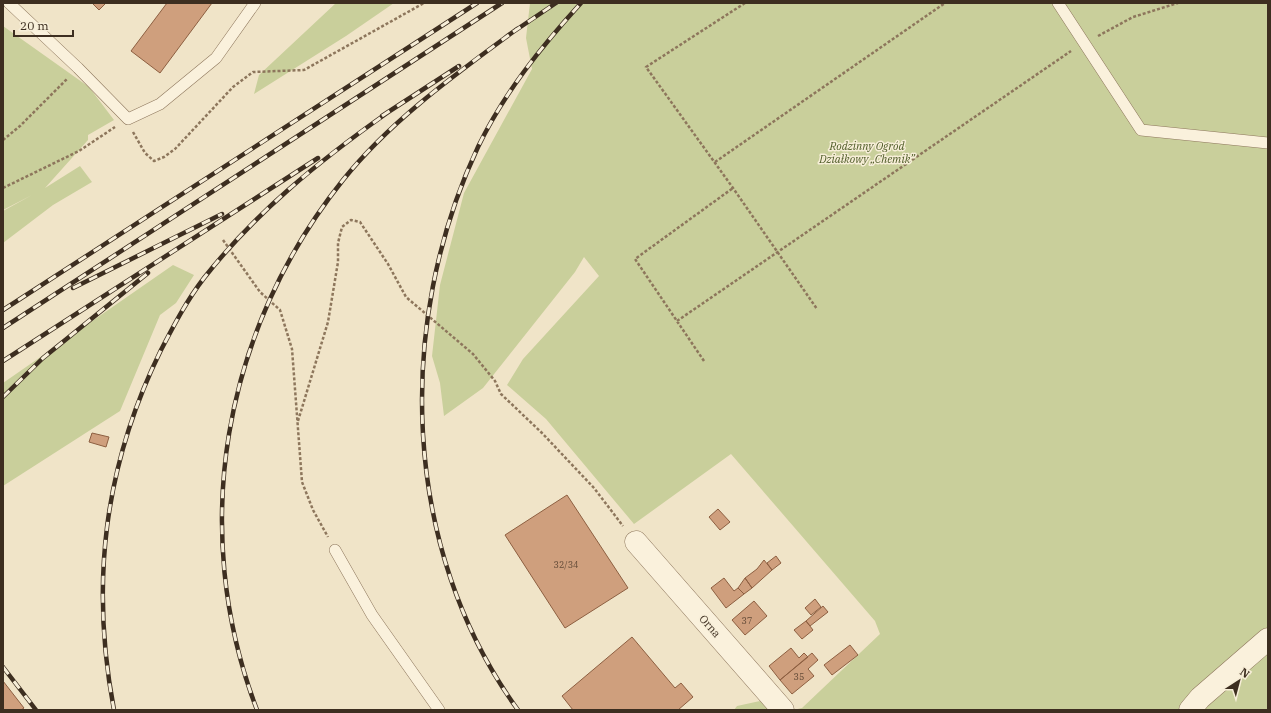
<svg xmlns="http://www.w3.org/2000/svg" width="1271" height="713" font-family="'IBM Plex Serif',serif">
  <rect width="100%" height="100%" fill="#f0e4c8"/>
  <path fill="#c9cf9b" d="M336,3H394L346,36L254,94L259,75Z
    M530,3H1268V710H793L802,708L880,634L875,621L731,454L634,524L546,419L507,385L523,359L599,276L584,257L575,272L483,388L444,416L440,383L432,356L440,285L464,193L532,69L526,38Z
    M3,26L89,87L114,120L88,135V140L45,188L80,166L92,182L53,205L3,243V211L32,195L3,210Z
    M173,265L194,275L176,303L160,315L120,411L3,486V383Z
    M760,701L770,710H734L737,706Z"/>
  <path fill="#cf9f7d" stroke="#8d5f41" d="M92,3H106L99,10Z
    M167,3H212L160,73L131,51Z
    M92,433L109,437L106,447L89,442Z
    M567,495L628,588L565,628L505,535Z
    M718,509L730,522L720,530L709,517Z
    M776,556L781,563L772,570L767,563Z
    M764,560L772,570L752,588L745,578L757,569Z
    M724,578L734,591L738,588L744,594L726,608L711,588Z
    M745,578L752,588L744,594L738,588Z
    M815,599L821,607L811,615L805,608Z
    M754,601L767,616L745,635L732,620Z
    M823,606L828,612L810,626L806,621Z
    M806,621L813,630L802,639L794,630Z
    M632,637L675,688L681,683L693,697L678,710H573L562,696Z
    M850,645L858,655L832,675L824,665Z
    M791,648L799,658L804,653L808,657L780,680L769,666Z
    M812,653L818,660L808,669L814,676L792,694L780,680Z
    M3,681L24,708L21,710H3Z"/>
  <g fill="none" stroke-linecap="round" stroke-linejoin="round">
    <defs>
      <path id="service" d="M9,3L78,68L128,119L160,104L216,58L255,3
        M1058,3L1141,130L1268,143
        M335,550L372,615L439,710"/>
      <path id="minor" d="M636,542L783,710
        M1190,710L1200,698L1268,639"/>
    </defs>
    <use href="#service" stroke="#8d765c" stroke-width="12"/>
    <use href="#minor" stroke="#8d765c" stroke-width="23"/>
    <path stroke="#8d765c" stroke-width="2.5" stroke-dasharray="3 2" stroke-linecap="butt" d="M745,3L646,67L733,188L817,309
      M1098,36L1133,17L1178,3
      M133,132L145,153L154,161L164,157L175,149L233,87L253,72L304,70L424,3
      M3,140L20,126L68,78
      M715,162L945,3
      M3,188L79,151L115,127
      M223,240L260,292L280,310L292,349L302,482L313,510L328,537
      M677,321L1071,51
      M704,361L635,259L733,188
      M298,421L328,322L338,262V243L342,227L351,220L360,222L388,264L406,297L473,354L495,381L501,394L542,433L594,488L623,526"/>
    <use href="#service" stroke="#faf1dc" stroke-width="11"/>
    <use href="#minor" stroke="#faf1dc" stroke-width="22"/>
    <defs>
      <path id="rail" d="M513,32L556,3
        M382,116L459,66
        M73,288L222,214
        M3,310L477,3
        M3,328L502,3
        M3,361L318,158
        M3,397L43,358L148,273
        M3,667L36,710
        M114,710C90,584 104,466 161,350C174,325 187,300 204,278C256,212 319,161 387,113
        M257,710C188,529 223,330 343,180C391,120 456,74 517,29
        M518,710C401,549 395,324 478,147C504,93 541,47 581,3"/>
    </defs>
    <use href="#rail" stroke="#3d2e20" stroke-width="4.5"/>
    <use href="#rail" stroke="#f7eed8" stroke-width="3" stroke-dasharray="9" stroke-linecap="butt"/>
  </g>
  <g text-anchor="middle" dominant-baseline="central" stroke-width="3" stroke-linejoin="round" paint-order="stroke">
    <g font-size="9" fill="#624a37">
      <text x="566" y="564">32/34</text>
      <text x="747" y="620">37</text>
      <text x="799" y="676">35</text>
    </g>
    <g font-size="11" font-style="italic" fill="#4d5a26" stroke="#f7eed8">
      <text x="867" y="146">Rodzinny Ogród<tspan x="867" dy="13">Działkowy „Chemik”</tspan></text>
    </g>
    <g font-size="11" fill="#3d2e20" stroke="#f7eed8">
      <text transform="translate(710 626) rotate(49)">Orna</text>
    </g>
  </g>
  <rect width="1271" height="713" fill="none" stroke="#3d2e20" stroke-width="8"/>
  <g transform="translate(1239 681) rotate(36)" stroke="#f7eed8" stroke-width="3" paint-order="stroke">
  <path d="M0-3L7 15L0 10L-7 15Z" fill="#3d2e20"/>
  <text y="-6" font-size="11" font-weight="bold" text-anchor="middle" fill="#3d2e20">N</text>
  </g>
  <path d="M14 30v6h59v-6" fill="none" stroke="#3d2e20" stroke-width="2"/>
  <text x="20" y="30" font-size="12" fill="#3d2e20" stroke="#f7eed8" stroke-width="3" paint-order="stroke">20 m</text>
</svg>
